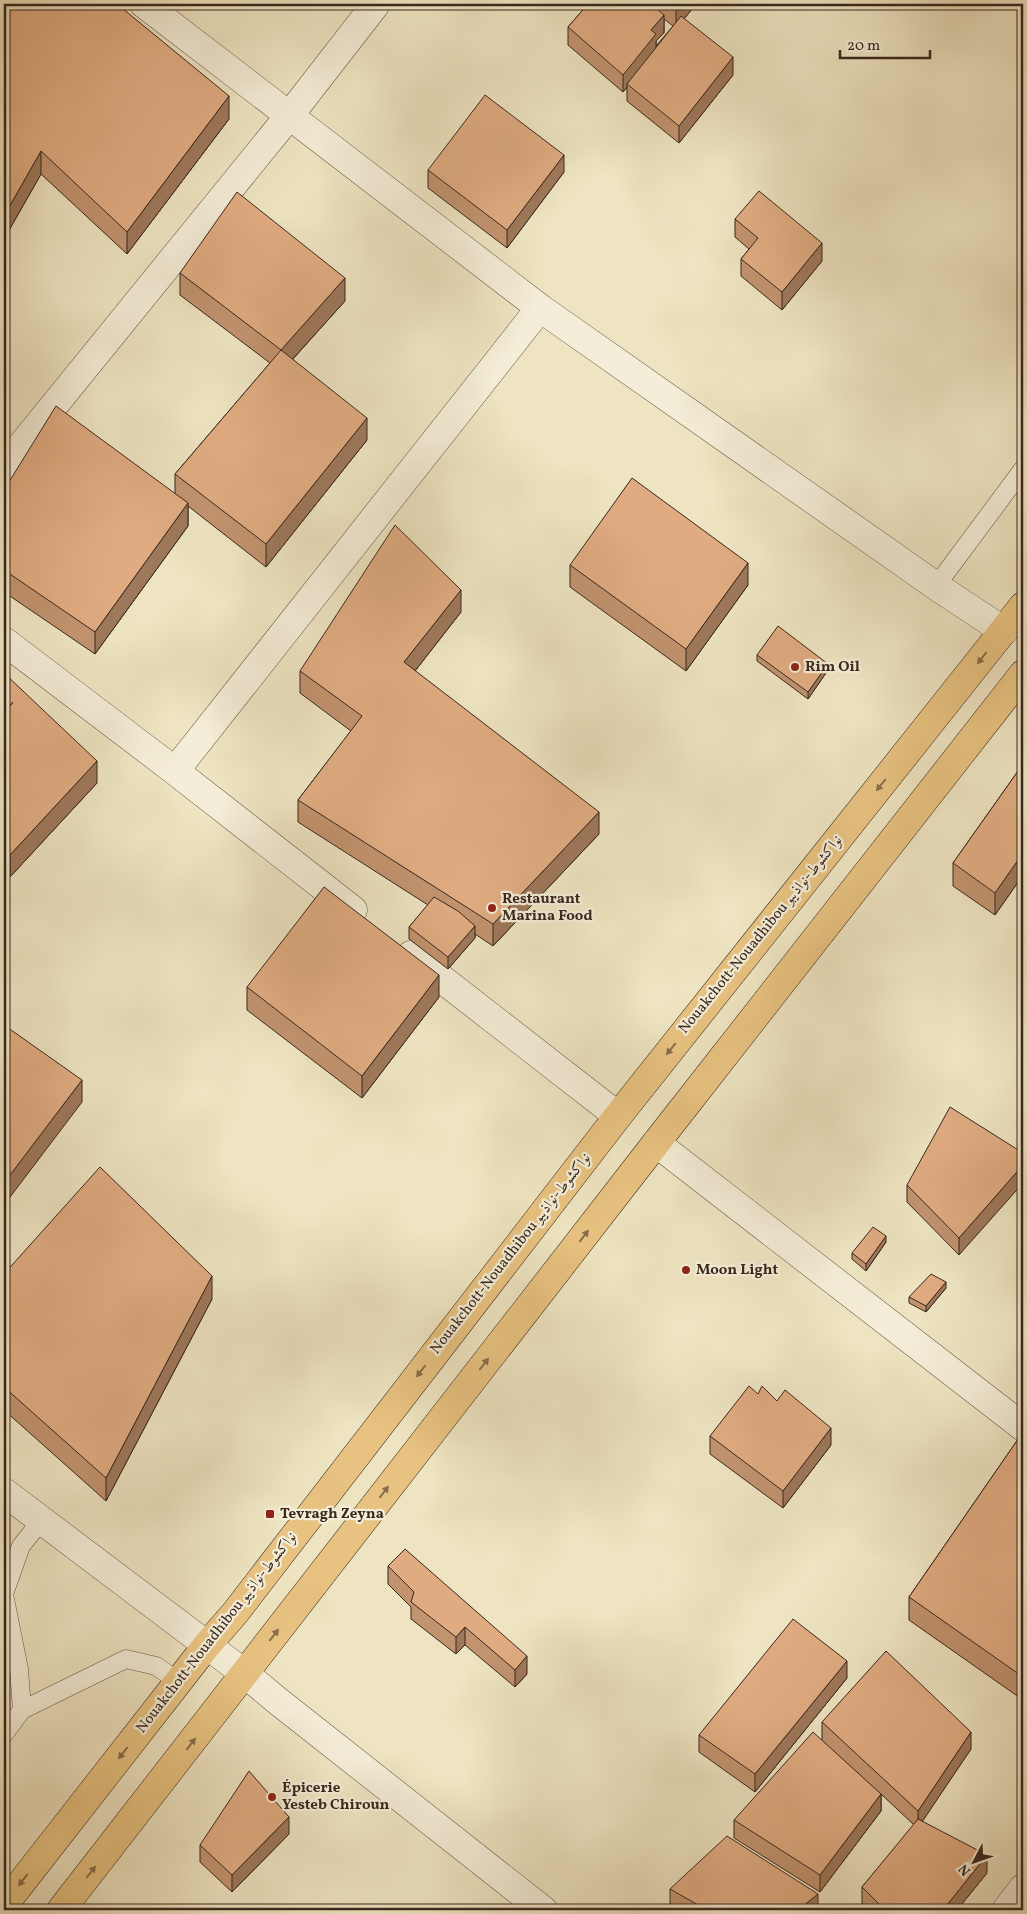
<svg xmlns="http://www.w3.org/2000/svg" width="1027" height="1914" font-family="Vollkorn,Amiri,serif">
  <rect width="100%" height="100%" fill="#eee4c1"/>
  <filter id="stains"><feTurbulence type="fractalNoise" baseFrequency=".004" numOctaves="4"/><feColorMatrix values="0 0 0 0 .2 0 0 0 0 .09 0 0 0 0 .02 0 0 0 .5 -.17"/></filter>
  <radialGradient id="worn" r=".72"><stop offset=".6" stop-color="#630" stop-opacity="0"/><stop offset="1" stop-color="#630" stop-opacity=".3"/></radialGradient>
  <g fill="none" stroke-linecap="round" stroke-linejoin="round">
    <defs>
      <path id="service" d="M936,586L1023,469
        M22,1710L126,1659L156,1666L179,1682
        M4,1734L22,1710L19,1669L4,1594L21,1546L41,1521"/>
      <path id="minor" d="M144,4L540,308L936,586L1004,631
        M4,467L289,116L376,4
        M4,641L175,771L353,910
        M175,771L540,308
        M411,955L618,1116
        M656,1143L1023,1427
        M244,1673L279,1702L543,1910
        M1006,1910L1023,1888"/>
      <path id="tertiary" d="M4,1492L244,1673"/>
      <path id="trunk" d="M4,1905L207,1645L235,1613L618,1116L1023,606
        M61,1910L656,1143L1023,674"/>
    </defs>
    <use href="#service" stroke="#665647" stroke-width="19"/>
    <use href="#minor" stroke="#665647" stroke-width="29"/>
    <use href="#tertiary" stroke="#665647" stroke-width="29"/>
    <use href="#trunk" stroke="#39271e" stroke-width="29"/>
    <use href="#service" stroke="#f4edd7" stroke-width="18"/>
    <use href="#minor" stroke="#f4edd7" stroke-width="28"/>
    <use href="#tertiary" stroke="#f4edd7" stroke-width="28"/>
    <use href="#trunk" stroke="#e7c280" stroke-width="28"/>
  </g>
  <path fill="#c1936f" stroke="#39271e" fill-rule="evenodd" d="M4,4L229,119L127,254L41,174L4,239Z
    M588,4H696L684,19L733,75L679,143L627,101V87L623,92L568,45V27ZM664,19L673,26L656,46V41L664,33Z
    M428,170L564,172L507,248L428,188Z
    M735,219L822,261L782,310L741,276V259L749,249L735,237Z
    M180,273L345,301L293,359L367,440L266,567L188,506V526L95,654L4,592V490L175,494V474L270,363L180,295Z
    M570,565L748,585L686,671L570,587Z
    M461,612L415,671L599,834L493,946L475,934V938L448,969L409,939V927L428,905L298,822V800L351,731L300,693V671Z
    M757,655L828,670L808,699L757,661Z
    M4,673L97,783L10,877L4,872Z
    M1023,764V875L995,915L953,886V863Z
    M247,987L439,997L362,1098L247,1010Z
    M1023,1153L959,1255L907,1202V1185Z
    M886,1242L866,1271L852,1259V1253Z
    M4,1274L212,1299L106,1501L4,1410Z
    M946,1288L926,1312L909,1303V1297Z
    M758,1394L777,1401L831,1445L783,1508L710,1454V1436Z
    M1023,1432V1700L909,1620V1597Z
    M388,1566L527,1674L515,1687L465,1645L456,1654L411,1619V1607L388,1584Z
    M847,1678L755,1792L699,1752V1735Z
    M822,1722L971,1749L922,1821L987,1873L957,1910H867L862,1905V1887L914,1825L881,1794V1811L820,1892L734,1838V1820L822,1740Z
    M289,1834L232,1892L200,1862V1845Z
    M670,1889L818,1910H676L670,1906Z"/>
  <path fill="#9d785a" stroke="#39271e" d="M679,4H696L676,29V7Z
    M664,15V33L656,41V52L627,84V87L623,92V75L651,30Z
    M733,57V75L679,143V126Z
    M229,96V119L127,254V232Z
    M41,151V174L4,239V216Z
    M564,155V172L507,248V230Z
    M822,243V261L782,310V292Z
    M345,278V301L281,372V350Z
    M367,418V440L266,567V544Z
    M188,503V526L95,654V632Z
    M748,563V585L686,671V649Z
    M461,590V612L404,685V662Z
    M828,664V670L808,699V692Z
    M97,761V783L10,877V855Z
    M599,812V834L493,946V924Z
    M1023,853V875L995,915V893Z
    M475,926V938L448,969V957Z
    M439,975V997L362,1098V1076Z
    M82,1080V1102L4,1205V1183Z
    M1023,1165V1183L959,1255V1238Z
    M886,1236V1242L866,1271V1264Z
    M212,1276V1299L106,1501V1478Z
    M946,1282V1288L926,1312V1306Z
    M831,1428V1445L783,1508V1491Z
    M465,1627V1645L456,1654V1637Z
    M527,1656V1674L515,1687V1670Z
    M847,1661V1678L755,1792V1774Z
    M971,1732V1749L918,1828V1811Z
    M881,1794V1811L820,1892V1875Z
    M289,1817V1834L232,1892V1875Z
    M987,1855V1873L957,1910H943Z
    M818,1894V1910H798Z"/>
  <path fill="#e0ab81" stroke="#39271e" d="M4,4H117L229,96L127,232L41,151L4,216Z
    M588,4H651L664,15L651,30L656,34L623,75L568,27Z
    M673,4H679L676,7Z
    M681,16L733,57L679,126L627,84Z
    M485,95L564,155L507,230L428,170Z
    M759,191L822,243L782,292L741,259L758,238L735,219Z
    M237,192L345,278L281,350L180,273Z
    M281,350L367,418L266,544L175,474Z
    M56,406L188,503L95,632L4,570V490Z
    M632,478L748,563L686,649L570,565Z
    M395,525L461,590L404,662L599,812L493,924L298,800L362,716L300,671Z
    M778,626L828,664L808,692L757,655Z
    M4,673L97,761L10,855L4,850V714L13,702L4,713Z
    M1023,764V853L995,893L953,863Z
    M324,887L439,975L362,1076L247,987Z
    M434,897L458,911L475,926L448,957L409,927Z
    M4,1025L82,1080L4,1183Z
    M950,1107L1023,1153V1165L959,1238L907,1185Z
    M100,1167L212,1276L106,1478L4,1387V1274Z
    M873,1227L886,1236L866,1264L852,1253Z
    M931,1274L946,1282L926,1306L909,1297Z
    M749,1386L758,1394L762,1386L777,1401L785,1390L831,1428L783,1491L710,1436Z
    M1023,1432V1677L909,1597Z
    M405,1549L527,1656L515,1670L465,1627L456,1637L411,1602L414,1592L388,1566Z
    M793,1619L847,1661L755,1774L699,1735Z
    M886,1651L971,1732L918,1811L822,1722Z
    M813,1732L881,1794L820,1875L734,1820Z
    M249,1771L289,1817L232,1875L200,1845Z
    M918,1819L987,1855L943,1910H885L862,1887Z
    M727,1836L818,1894L798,1910H707L670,1889Z"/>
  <defs><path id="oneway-solid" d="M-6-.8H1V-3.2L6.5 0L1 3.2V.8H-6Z" transform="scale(1.25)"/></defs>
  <g fill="#876d4a">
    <use href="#oneway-solid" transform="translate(982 658) rotate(128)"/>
    <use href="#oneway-solid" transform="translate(881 785) rotate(129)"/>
    <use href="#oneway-solid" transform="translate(671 1049) rotate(129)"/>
    <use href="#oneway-solid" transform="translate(584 1236) rotate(-52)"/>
    <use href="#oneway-solid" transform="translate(484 1364) rotate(-52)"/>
    <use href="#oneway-solid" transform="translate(421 1371) rotate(128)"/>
    <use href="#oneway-solid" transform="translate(384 1492) rotate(-52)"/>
    <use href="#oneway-solid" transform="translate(274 1635) rotate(-52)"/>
    <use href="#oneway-solid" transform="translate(191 1744) rotate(-52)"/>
    <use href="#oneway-solid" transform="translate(123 1753) rotate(128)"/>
    <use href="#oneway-solid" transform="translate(91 1872) rotate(-52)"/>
    <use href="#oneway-solid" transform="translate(23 1880) rotate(128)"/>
  </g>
  <g fill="#8f2418" stroke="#f4edd7" stroke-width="2">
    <circle cx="795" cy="667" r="5"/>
    <circle cx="492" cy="908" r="5"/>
    <circle cx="686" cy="1270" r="5"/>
    <rect x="265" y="1509" width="10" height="10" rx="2.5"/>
    <circle cx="272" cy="1797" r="5"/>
  </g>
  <g text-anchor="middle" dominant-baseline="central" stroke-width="4.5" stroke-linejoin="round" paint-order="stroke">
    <g font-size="15" font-weight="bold" fill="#39271e" stroke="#f4edd7" text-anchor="start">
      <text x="805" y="667">Rim Oil</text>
      <text x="502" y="899">Restaurant<tspan x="502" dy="17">Marina Food</tspan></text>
      <text x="696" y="1270">Moon Light</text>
      <text x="280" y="1514">Tevragh Zeyna</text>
      <text x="282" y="1788">Épicerie<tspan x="282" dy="17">Yesteb Chiroun</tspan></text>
    </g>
    <g font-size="15" fill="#39271e" stroke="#f4edd7">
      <text transform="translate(761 935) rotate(-51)">Nouakchott-Nouadhibou نواكشوط-نواذيبو</text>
      <text transform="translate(511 1254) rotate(-52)">Nouakchott-Nouadhibou نواكشوط-نواذيبو</text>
      <text transform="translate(217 1633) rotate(-52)">Nouakchott-Nouadhibou نواكشوط-نواذيبو</text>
    </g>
  </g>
  <rect width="1027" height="1914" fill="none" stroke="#eee4c1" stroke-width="20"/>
  <rect x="5" y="5" width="1017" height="1904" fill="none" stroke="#39271e" stroke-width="2.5"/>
  <rect x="10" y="10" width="1007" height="1894" fill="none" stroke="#39271e"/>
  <g transform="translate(974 1862) rotate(229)" stroke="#f4edd7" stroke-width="4" paint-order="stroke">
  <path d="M0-4L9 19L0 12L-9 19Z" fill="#39271e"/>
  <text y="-8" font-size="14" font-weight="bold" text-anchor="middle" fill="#39271e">N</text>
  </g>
  <path d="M840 50v8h90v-8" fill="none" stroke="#39271e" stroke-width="2.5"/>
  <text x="847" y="50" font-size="15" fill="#39271e" stroke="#f4edd7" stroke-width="4" paint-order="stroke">20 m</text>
  <rect width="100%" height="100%" filter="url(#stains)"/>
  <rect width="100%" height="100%" fill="url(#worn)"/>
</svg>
